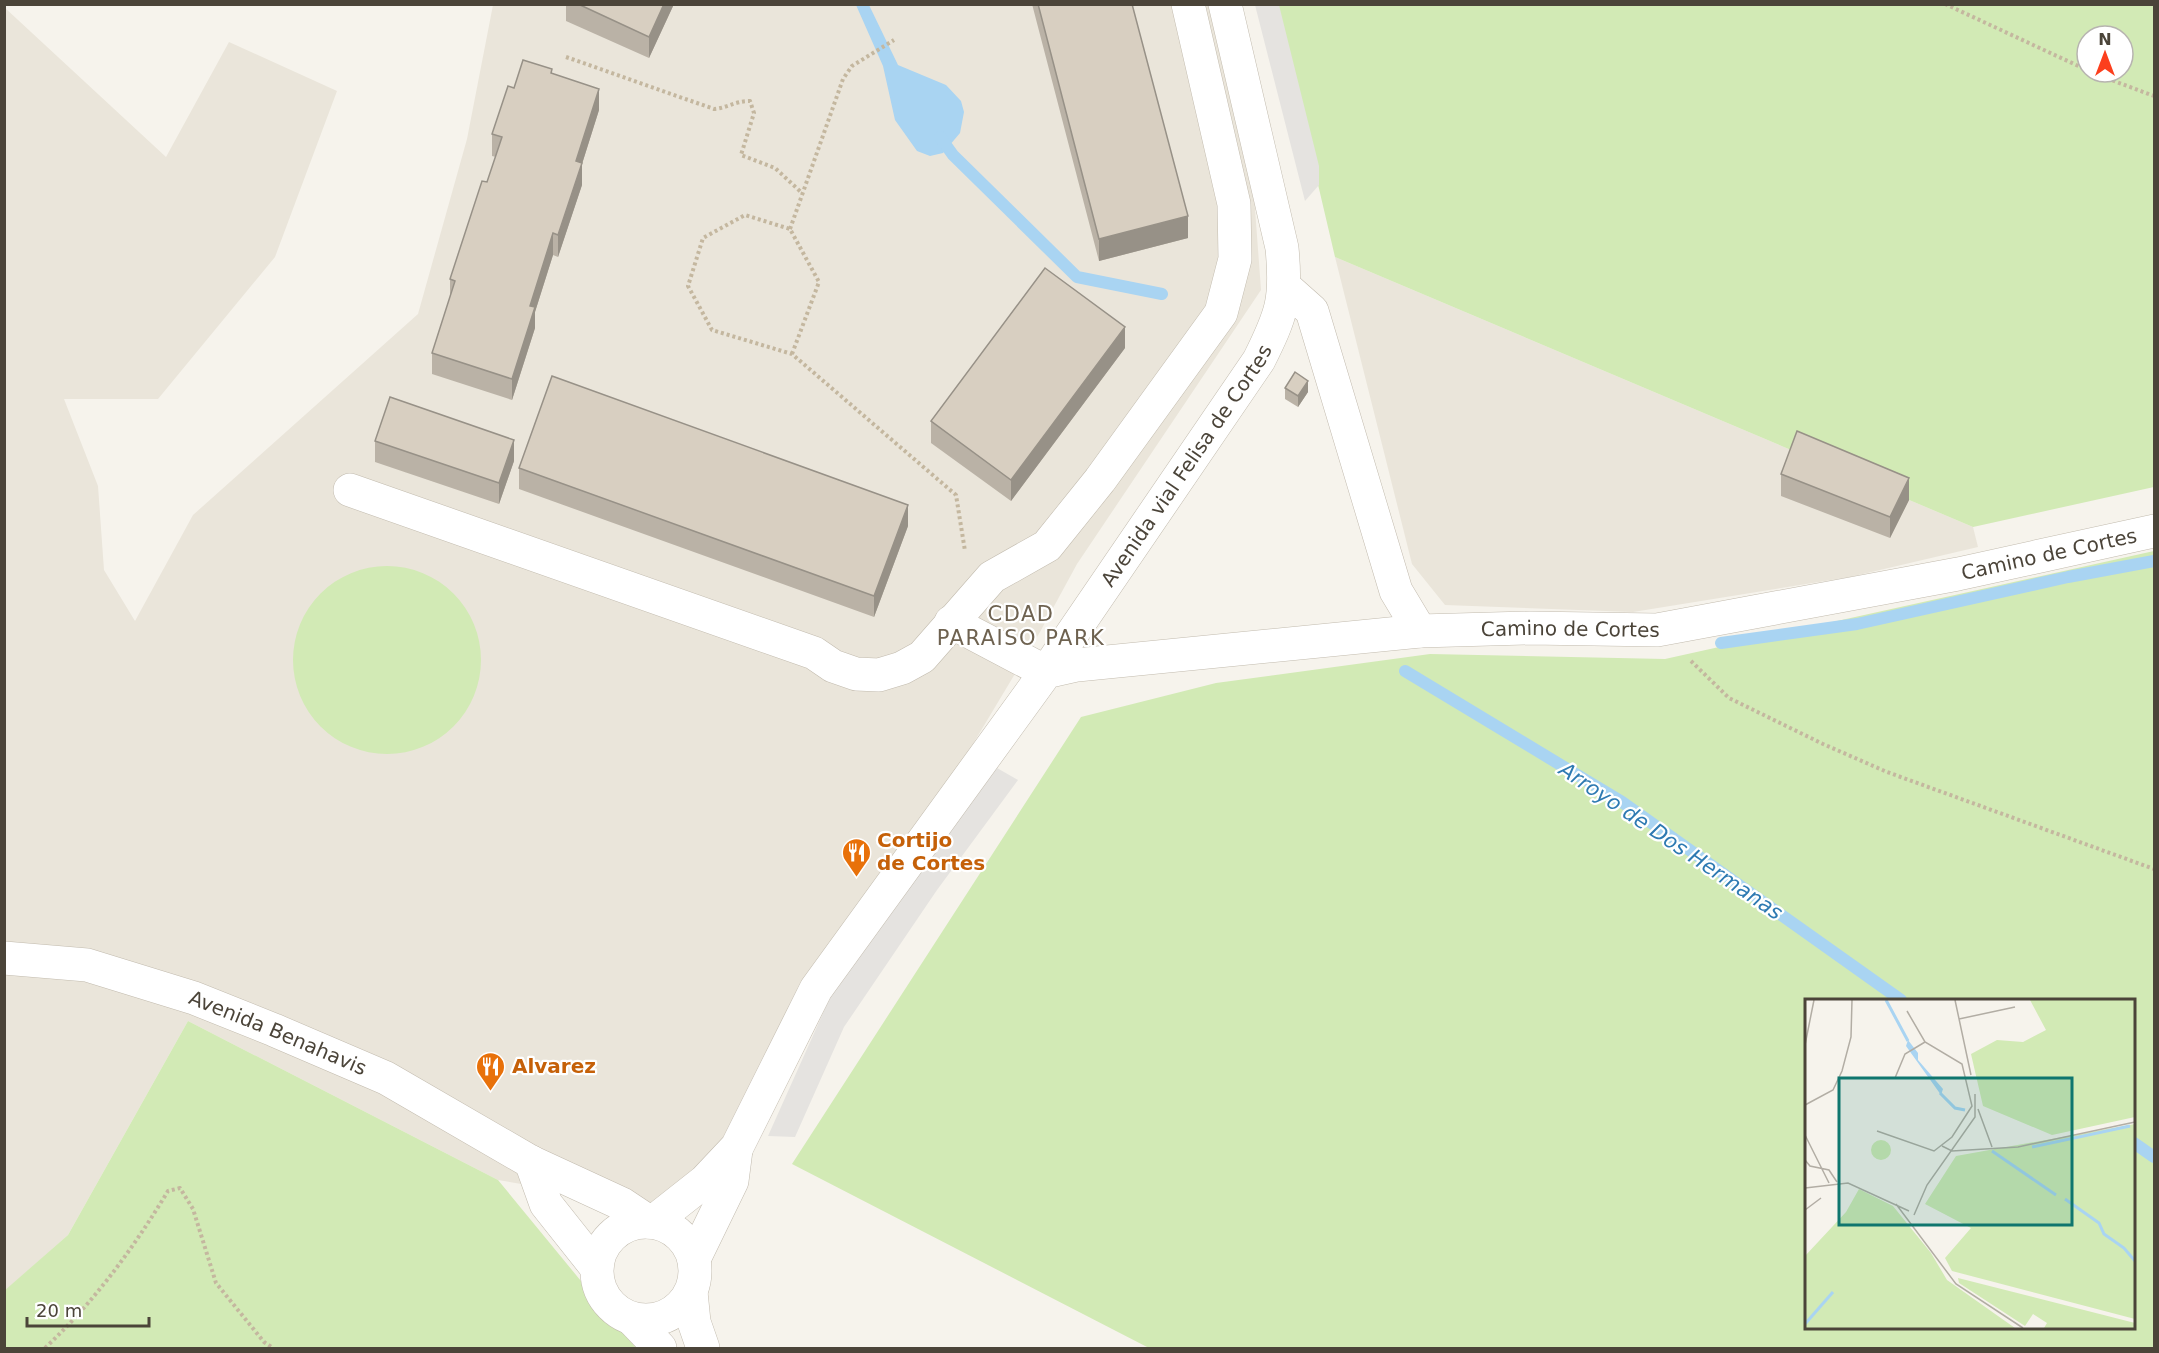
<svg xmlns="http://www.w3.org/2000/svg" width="2159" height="1353" font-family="'DejaVu Sans',sans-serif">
  <rect width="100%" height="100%" fill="#f6f3ec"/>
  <path fill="#eae5da" d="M493,5H1240L1261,290L1077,564L1040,632L692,1213L498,1180L188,1021L68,1235L5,1291L4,7L166,157L229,42L337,91L275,257L158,399H64L98,486L104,570L135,621L193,515L418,314L467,139Z
    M1335,257L1973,527L1978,547L1850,577L1633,612L1445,605L1412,564Z"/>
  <path fill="#d2eab5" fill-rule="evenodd" d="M1276,5H2154V487L1973,527L1335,257ZM2087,36H2123V72H2087Z
    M2154,551V1348H1149L792,1164L1081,717L1216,683L1430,654L1665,659ZM1806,1000H2134V1328H1806Z
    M293 660a94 94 0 1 1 188 0a94 94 0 1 1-188 0Z
    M188,1021L498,1180L636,1348H5L4,1291L68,1235Z"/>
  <path fill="#e5e3e0" d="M1255,5H1279L1319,166V185L1305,201Z
    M997,768L1018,780L937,890L844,1027L795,1137L768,1136L837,982Z"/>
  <path fill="#a9d4f2" d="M856,5H869L898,65L946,85L961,101L964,112L960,133L943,153L930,156L917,151L895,120L883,66Z"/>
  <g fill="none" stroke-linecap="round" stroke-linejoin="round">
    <path stroke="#a9d4f2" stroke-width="12" d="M940,137L953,155L1077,277L1162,294
      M1721,643L1857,624L2068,577L2154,561
      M1405,671L1622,802L1901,1000
      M2134,1143L2154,1157"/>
    <defs>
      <g id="minor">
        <path d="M1285,287L1312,311L1396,591L1420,631"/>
        <path d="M350,490L814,653L833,666L856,674L879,675L902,668L922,657L992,577L1047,546L1100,480L1221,313L1235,259L1234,204L1188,4"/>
        <path id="s1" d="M951,622L1046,672L1259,360C1282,314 1287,299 1282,248L1225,4"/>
        <path id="s2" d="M4,958L87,965L194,998L274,1030L386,1078L531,1162"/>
      </g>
      <g id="tertiary">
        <path d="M531,1162L622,1204L649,1222"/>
        <path d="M531,1162L546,1204L596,1267"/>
        <circle cx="646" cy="1271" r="49"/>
        <path id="s3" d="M653,1222L705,1181L737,1147L816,989L1046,672L1077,665L1420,631L1530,628L1657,630L1958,574L2154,531"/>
        <path d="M694,1259L732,1181L736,1150"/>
        <path d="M691,1292L694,1322L703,1348"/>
        <path d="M633,1320L660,1348"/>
      </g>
    </defs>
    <use href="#minor" stroke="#c2bbae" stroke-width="34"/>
    <use href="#tertiary" stroke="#c2bbae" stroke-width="34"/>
    <path stroke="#c4b79f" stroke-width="4" stroke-dasharray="3 3" stroke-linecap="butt" d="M1945,4L2087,70
      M566,57L714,109C727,108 735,101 750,101L754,113L741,155L775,168L802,193
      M2090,72L2154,96
      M790,229L843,79L852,66L894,40
      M792,354L819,282L790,229L745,215L703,238L688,286L712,330L792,354L956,495L965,551
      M1691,661L1729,698L1823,744L1887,772L2154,869
      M45,1348C94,1302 133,1249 168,1191L180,1188L193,1209L216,1283L264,1342L273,1348"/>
    <use href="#minor" stroke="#fff" stroke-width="33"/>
    <use href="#tertiary" stroke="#fff" stroke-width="33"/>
  </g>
  <path fill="#bab2a6" d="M566,4H674L649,58L566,21Z
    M1032,4H1132L1188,238L1099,261Z
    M552,74L599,110L582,164V185L558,257L553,255L535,312V328L512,400L432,374V353L450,297V279L487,182L496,157L492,156V134L514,88Z
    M1125,348L1011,501L931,443V421Z
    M1285,388L1308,392L1298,407L1285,399Z
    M375,441L514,461L499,504L375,462Z
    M519,468L908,526L874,617L519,489Z
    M1781,474L1909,500L1890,538L1781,496Z"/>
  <path fill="#979187" d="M664,4H674L649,58V37Z
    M599,89V110L582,164V185L558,257V235L576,161Z
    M1188,216V238L1099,261V239Z
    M553,233V255L535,312V328L512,400V379L530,306Z
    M1125,327V348L1011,501V480Z
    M1308,381V392L1298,407V396Z
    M514,440V461L499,504V483Z
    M1909,478V500L1890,538V517Z
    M908,505V526L874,617V596Z"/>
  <path fill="#d8cfc1" stroke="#979187" stroke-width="1.5" d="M578,4H664L649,37Z
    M1038,4H1132L1188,216L1099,239Z
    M523,60L552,69L551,73L599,89L576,161L582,163L558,235L553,233L530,306L535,307L512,379L432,353L455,281L450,279L482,181L487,182L502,137L492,134L508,86L514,88Z
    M1045,268L1125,327L1011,480L931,421Z
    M1295,372L1308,381L1298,396L1285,388Z
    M552,376L908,505L874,596L519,468Z
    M390,397L514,440L499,483L375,441Z
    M1797,431L1909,478L1890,517L1781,474Z"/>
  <defs>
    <symbol id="restaurant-pin" viewBox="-11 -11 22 30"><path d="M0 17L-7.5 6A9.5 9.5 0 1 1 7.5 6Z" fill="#e8710a" stroke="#fff"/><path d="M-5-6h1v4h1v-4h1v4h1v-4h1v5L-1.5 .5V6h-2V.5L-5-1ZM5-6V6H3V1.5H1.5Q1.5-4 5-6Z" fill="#fff"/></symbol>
  </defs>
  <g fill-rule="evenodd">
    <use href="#restaurant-pin" x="840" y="836" width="33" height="45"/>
    <use href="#restaurant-pin" x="474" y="1050" width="33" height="45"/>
  </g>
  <g text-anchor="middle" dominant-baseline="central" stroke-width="4.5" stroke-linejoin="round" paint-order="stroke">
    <g font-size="20" fill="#4b4439" stroke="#fff">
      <text stroke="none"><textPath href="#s1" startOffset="357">Avenida vial Felisa de Cortes</textPath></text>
      <text stroke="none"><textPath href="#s3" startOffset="1694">Camino de Cortes</textPath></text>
      <text stroke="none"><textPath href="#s3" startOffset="1208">Camino de Cortes</textPath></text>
      <text stroke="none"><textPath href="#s2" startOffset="286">Avenida Benahavis</textPath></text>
    </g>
    <g font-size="20" font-weight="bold" fill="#c56008" stroke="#fff" text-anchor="start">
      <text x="877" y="840">Cortijo<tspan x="877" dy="23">de Cortes</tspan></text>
      <text x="512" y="1066">Alvarez</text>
    </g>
    <g font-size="21" letter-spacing="1.5" fill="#6e6250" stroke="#fff">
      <text x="1021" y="614">CDAD<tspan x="1021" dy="24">PARAISO PARK</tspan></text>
    </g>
    <g font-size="21" font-style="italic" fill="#2e7ab2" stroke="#fff">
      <text transform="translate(1671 841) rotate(34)">Arroyo de Dos Hermanas</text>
    </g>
  </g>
  <g transform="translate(1805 999)">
    <rect width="330" height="330" fill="#f6f3ec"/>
    <path d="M225,1H330V118L247,136L178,107L166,55L192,41L218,43L241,31ZM330,125V320L147,272L140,259L166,229L120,205L151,157ZM66 151a10 10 0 1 1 20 0a10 10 0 1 1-20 0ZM54,190L88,207L126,254L142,281L210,329H0V257L41,213ZM153,279L330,324V329H239L242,324L228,315L220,327L154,284Z" fill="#d2eab5"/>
    <path d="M103,41L113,54V61L138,90L136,96L101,47Z" fill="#a9d4f2"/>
    <path fill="none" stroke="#a9d4f2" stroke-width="3" d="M81,1L103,42M135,94L150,109L160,111M227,148L325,127M187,152L251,196M260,200L294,224L299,235L319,249L330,262M0,325L28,293"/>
    <path fill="none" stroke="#b2ada4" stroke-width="1.5" d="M150,1L166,76M154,20L210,8M0,46L9,1M90,79L100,55L120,43M0,106L28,91L37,72L46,38L47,1M173,110L187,148M72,132L129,152L147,138L167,107L157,65L120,43L102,12M0,136L24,184M137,147L147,152L213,148L330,123M0,161L5,167L24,171L32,183M0,189L43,184L104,212M91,205L151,285L218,329M0,211L16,199M109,216L122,186L170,118V95"/>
    <path fill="#0f766e" fill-opacity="0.15" stroke="#0f766e" stroke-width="3" d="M34,79H267V226H34Z"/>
    <rect width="330" height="330" fill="none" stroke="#4b4439" stroke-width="3"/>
  </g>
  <rect width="2159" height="1353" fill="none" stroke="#4b4439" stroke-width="12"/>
  <g transform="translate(2105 54)"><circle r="28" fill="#ffffff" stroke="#b7b4b0" stroke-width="1.5"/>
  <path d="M0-4.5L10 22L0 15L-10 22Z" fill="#fc3f1d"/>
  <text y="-9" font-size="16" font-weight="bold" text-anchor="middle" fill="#4b4439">N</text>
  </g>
  <path d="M27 1317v9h122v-9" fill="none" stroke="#4b4439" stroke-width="3"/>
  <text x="36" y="1317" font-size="18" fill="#4b4439" stroke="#ffffff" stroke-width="4.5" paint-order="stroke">20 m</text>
</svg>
